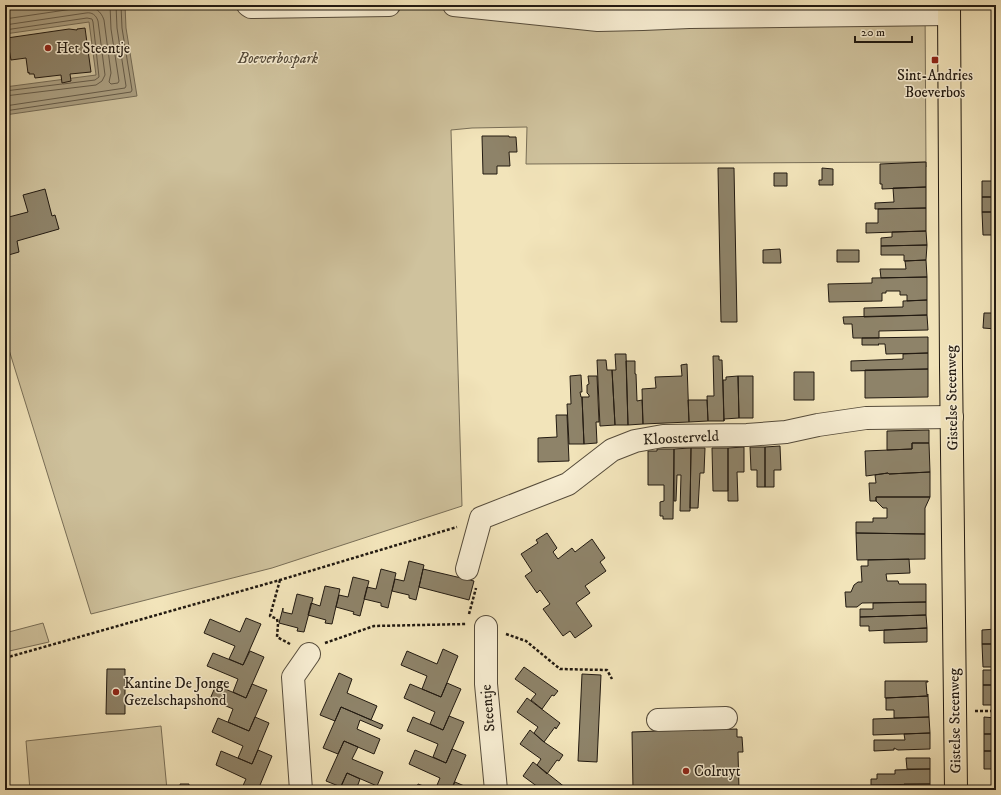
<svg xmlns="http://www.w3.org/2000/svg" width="1001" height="795" font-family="'IM FELL DW Pica',serif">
  <rect width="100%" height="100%" fill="#f2e4ba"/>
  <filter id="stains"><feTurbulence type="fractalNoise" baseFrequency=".005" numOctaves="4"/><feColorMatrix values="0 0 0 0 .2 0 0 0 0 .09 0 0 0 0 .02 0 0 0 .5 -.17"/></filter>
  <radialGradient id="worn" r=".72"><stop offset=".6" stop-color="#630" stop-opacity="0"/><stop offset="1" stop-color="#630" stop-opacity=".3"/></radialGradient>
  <path fill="#cfc29d" stroke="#786e57" d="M5,5H925L926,167L925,162L526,164L527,127L472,128L451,130L462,506L272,568L91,614L5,337Z
    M43,623L49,642L5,652V633Z
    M161,726L167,790H30L26,741Z"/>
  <path fill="#ab9f81" stroke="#746a54" d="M5,5H125L126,28L137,96L5,115V87L96,75L89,22L5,34Z"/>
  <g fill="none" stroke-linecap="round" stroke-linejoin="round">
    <path stroke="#665c49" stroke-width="1" d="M5,19L86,7C95,7 101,11 104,20L111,73L109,82L111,84L118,83L119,81L111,29L110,5
      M5,25L86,13C92,12 96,15 98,21L105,75L102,81L96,85L5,96
      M5,30L87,18L92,19L93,22L99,77L95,80L63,84
      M5,91L62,84
      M5,106L125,88L126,86L117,28L116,5
      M5,111L131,92L132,90L122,28L121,5"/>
  </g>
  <path fill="#8e8369" stroke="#221a11" d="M85,28L91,72L70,74L71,81L62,83L61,75L35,78L34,74H29V72L28,73L26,58L11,60L7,38L69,29L77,30V29Z
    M482,136H509V137H516L517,152H509L510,166H497V174H483Z
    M926,162V187L882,189V184H880V164Z
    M718,168H734L737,322H721Z
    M822,168L833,169V185H819V180H822Z
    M774,173H787V186H774Z
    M982,181H996V197H982Z
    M926,187V208L875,209V203L894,202L893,188Z
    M45,189L52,216L55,215L59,229L17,241L19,252L5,256V218L28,212L23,195Z
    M982,197H996V212H982Z
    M926,208V231L866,233V223H878V209Z
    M982,212H996V235H983Z
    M926,231L927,245L881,246V238L892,237V232Z
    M927,245L926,260L904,261V255H881V246Z
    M780,249L781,263H763V250Z
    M837,250H859V262H837Z
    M926,260L927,277L881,278L880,269H906L905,261Z
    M927,277V300L907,301V295H900V291H886V293H882V301L829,302L828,284L872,283V278Z
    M927,300V315L864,317V308L903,307V301Z
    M984,313H996V329L983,328Z
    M927,315L928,330L879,331V338H853L852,324H844L843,317Z
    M928,337V353L886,354L885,344H878L879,345H862V338Z
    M928,353V369L851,371V361L903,359V354Z
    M615,354H626L628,425H615L612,370H616Z
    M713,356H719V360H722L724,421H708L707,396H714Z
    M597,360H606L607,370H612L615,425L600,426Z
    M626,361H635V374H636L637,401L642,400L643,424L628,425Z
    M687,364L689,422L643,424L642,389L656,388L655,377L682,376L681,365Z
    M928,369V397L865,398V370Z
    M794,372H814V400H794Z
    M581,375L582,392H580L581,397H582L584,444H569L567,404H571L570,376Z
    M588,376H597L599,422H596L597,443L584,444L582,397H589V395L587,393V385L589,384Z
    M738,376H753V418H739Z
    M738,376L739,418L724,419V421L723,380H726V377Z
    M688,400H707L708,421L689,422Z
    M556,415H567L569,461L538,462V438L557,437Z
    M929,430V443H912V449L887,450V431Z
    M912,443H929L930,472L889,474L888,473L866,476L865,451L912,449Z
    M780,446L781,470H774V487H765V447Z
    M744,447V472H737L738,501H728V448Z
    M750,447H765V487H757V470H751Z
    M691,448L690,511H680L681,475H677L676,501H674V449Z
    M691,448H705L704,473H700L698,508H690Z
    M712,448H728V491H713Z
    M657,449H674L673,519H663V516H660V502L664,501V485H648V451H657Z
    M930,472V497H876V501H870L869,483H876L875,475L888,473L889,474Z
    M876,497H930L925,508V534L856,533V522H873V518H887V508H883L876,501Z
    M547,533L557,548L553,552L558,559L572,548L575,552L592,539L605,558L600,562L606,571L585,586L590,593L576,603L592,626L575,638L570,631L563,636L543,609L550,604L540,590L537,593L525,576L532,571L521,554L538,543L536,540Z
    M856,533L925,534V559L857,560Z
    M909,559L910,573L886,574L887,581H898L899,584H926V602L862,603L857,607H846L845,592H851L854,585L858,582H862L861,566H868V560Z
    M409,561L424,565L416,600L409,598V595L392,591L395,579L404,581Z
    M381,569L396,573L388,608L381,606V603L364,599L367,587L376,589Z
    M423,569L474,581L469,600L419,587Z
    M353,577L369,581L360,616L353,614L354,612L336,607L339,595L348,597Z
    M325,586L340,589L332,624L325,623L326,620L308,615L311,603L320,606Z
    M297,594L313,598L304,632L297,631L298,628L279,623L283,608V612L292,614Z
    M926,602V615L860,617V609H873V603Z
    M926,615L927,628L869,631V626H860V617Z
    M246,618L261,624L243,665L229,659L235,646L204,633L210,619L240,632Z
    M927,628V642L884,643V630Z
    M996,629V644H982V630Z
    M982,644H996V667H983Z
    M443,649L458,656L441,697L422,689L427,676L401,665L407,651L437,664Z
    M250,651L264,657L246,698L233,692L238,679L207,666L213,653L243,665Z
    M524,667L558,691L554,696L552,695L542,709L531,700L536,694L515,679Z
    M107,669H125V714H106Z
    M983,670H996V685H983Z
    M339,673L352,679L347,693L377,706L371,720L341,707L335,721L320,715Z
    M582,674L601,675L597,762L578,761Z
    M885,681H928V682H926L927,695L928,694V696L885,698Z
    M447,683L461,689L443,730L430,724L435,712L404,698L410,684L441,697Z
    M252,684L267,690L249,731L228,722L233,709L210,699L216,685L246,698Z
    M983,685H996V705H983Z
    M928,696L929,717L894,718V710H886V698Z
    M527,698L560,723L556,729L555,727L544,742L534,733L538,727L517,712Z
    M341,707L383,725L381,729L360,720L357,729L380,739L374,754L344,741L338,754L323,748Z
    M449,716L464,722L446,763L433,757L438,744L407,731L413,717L443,730Z
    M255,717L269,723L252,764L238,758L243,746L212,732L218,718L249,731Z
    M929,717L930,733L873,735V719Z
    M984,717L996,718V734H984Z
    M702,725L703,730L737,729V737H742L743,752H738L739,790H633L632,732L685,730V726Z
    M530,730L544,742L563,755L559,761L557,760L547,774L537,765L541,759L520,744Z
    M930,733V749L898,750L894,748V750L874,751V740H905L904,734Z
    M984,734H996V751H984Z
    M344,741L358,747L352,759L383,772L377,786L347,773L341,787L326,781Z
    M452,749L466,755L451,790H435L440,778L409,764L415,750L446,763Z
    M258,750L272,756L258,790H241L246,779L216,765L221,751L252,764Z
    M984,751H996V769H984Z
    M906,758H930V769H907Z
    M533,762L566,788L564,790H542L523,776Z
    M930,769V784L871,785V779H877V774H895V770Z
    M347,773L360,779L356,790H339Z
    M455,782L469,788L468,790H451Z
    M180,784H189V790H181Z
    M418,784L434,790H416Z
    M904,784H930V790H905Z"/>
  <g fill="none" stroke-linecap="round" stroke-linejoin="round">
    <defs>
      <path id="minor" d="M248,5L251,7L389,5
        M454,5L598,20L643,19L689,17L949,14
        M467,569L481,518L568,484L612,450L635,441L663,436L747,435L786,432L818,425L866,418L952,417
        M486,627V684L496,790
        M658,720L726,718
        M301,790L293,677L309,654"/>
      <path id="major" d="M949,5L951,367L956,790"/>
    </defs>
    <use href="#minor" stroke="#564c3b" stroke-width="24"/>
    <use href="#major" stroke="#221a11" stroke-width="24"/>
    <path stroke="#221a11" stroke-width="2.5" stroke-dasharray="3 2" stroke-linecap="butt" d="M280,580L270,616L277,619L278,624L277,637L290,644
      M469,614L476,588
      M506,634L526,641L560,669L607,670L612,679
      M325,643L374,626L467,624
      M5,658L280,580L457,527
      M975,711H996"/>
    <use href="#minor" stroke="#f7edd2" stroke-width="22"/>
    <use href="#major" stroke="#f2e4ba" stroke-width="22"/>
  </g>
  <g fill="#8f2418" stroke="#f7edd2" stroke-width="1.5">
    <circle cx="48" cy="48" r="4"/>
    <rect x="931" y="56" width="8" height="8" rx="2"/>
    <circle cx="116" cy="692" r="4"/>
    <circle cx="686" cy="771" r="4"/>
  </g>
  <g text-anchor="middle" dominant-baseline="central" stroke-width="3" stroke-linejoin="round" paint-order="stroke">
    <g font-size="15" fill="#221a11" stroke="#f7edd2" text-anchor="start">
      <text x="56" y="48">Het Steentje</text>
      <text x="935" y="75" text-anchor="middle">Sint-Andries<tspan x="935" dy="17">Boeverbos</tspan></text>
      <text x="124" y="683">Kantine De Jonge<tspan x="124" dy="17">Gezelschapshond</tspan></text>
      <text x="694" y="771">Colruyt</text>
    </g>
    <g font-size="15" font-style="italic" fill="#564c3b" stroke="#f7edd2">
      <text x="278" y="58">Boeverbospark</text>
    </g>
    <g font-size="15" fill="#221a11" stroke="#f7edd2">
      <text transform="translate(952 398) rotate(-91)">Gistelse Steenweg</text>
      <text transform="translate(681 438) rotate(-3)">Kloosterveld</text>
      <text transform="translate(488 708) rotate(-95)">Steentje</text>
      <text transform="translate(955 721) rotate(-91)">Gistelse Steenweg</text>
    </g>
  </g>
  <rect width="1001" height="795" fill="none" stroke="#f2e4ba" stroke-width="20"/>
  <rect x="6" y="6" width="989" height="783" fill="none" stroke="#221a11" stroke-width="2"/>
  <rect x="10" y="10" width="981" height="775" fill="none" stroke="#221a11"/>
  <path d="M855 36v6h57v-6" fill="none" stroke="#221a11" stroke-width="2"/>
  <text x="861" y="36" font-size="12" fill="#221a11" stroke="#f7edd2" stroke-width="3" paint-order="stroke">20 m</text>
  <rect width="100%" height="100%" filter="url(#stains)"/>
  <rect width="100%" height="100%" fill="url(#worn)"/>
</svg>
